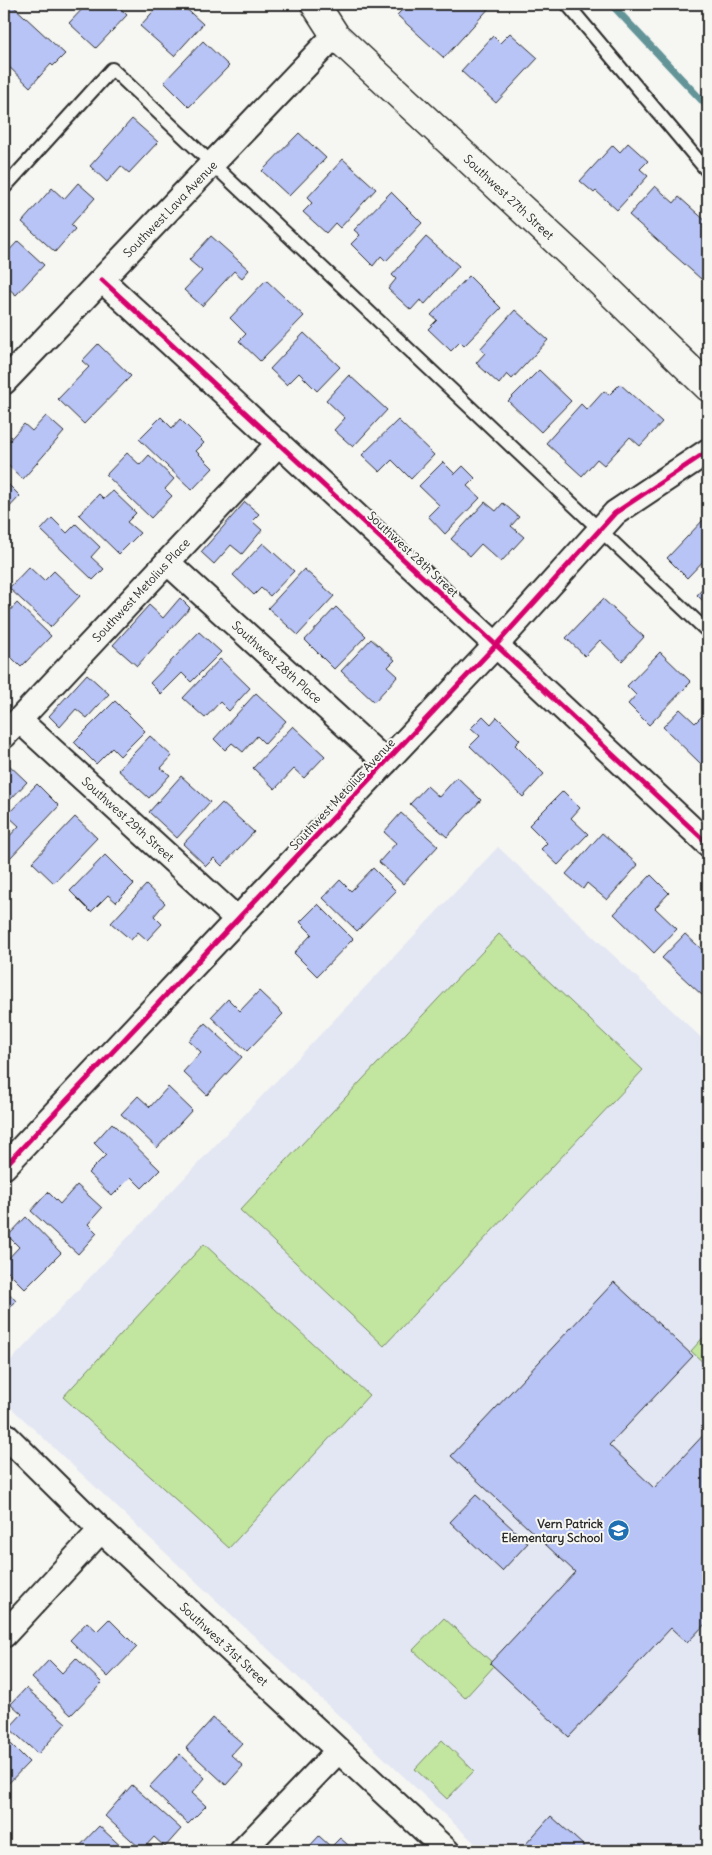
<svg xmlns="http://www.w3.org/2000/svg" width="712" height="1855" font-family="Delius,sans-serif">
  <rect width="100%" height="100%" fill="#f6f6f2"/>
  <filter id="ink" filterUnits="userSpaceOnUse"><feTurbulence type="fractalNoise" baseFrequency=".02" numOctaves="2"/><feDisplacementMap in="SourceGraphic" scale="10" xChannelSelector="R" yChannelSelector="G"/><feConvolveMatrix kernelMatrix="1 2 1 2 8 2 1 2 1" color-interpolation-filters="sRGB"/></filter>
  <g filter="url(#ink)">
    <path fill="#e3e7f3" d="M498,847L708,1044V1841L699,1851H483L4,1401V1368Z"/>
    <path fill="#c2e69f" stroke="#768865" d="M499,934L643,1070L384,1346L240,1210Z
      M204,1244L369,1395L229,1548L63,1397Z
      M708,1332V1367L691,1351Z
      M444,1618L495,1665L465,1698L413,1650Z
      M442,1740L474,1771L447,1799L415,1769Z"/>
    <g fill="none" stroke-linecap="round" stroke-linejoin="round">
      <path stroke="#639498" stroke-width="7" d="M611,4L708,107"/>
    </g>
    <path fill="#b8c4f5" stroke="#2b2b2b" d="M4,4H11L65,54L53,66L51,64L30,87L4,62Z
      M87,4H122L119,7L127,15L96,48L69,23Z
      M160,4H181L203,24L174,56L140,26Z
      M408,4H431L435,8L439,4L492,5L444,58L397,15Z
      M510,33L538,58L496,103L461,71L493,36L500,43Z
      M203,41L229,66L189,107L164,82Z
      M132,119L158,142L129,173L121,166L107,182L90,166Z
      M299,133L326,158L289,196L262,171Z
      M628,143L648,161L640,169L648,176L617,210L596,191L594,193L580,181L613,145L620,152Z
      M343,159L376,189L340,228L335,223L326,233L303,212L312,203L307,198Z
      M78,183L95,198L71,225L75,229L55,252L22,222L52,188L64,199Z
      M655,186L674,203L679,197L708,223V271L701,279L629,215Z
      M391,192L422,223L386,261L381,256L373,266L351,244L360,235L354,230Z
      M211,236L249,270L242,278L234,271L202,306L184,290L202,271L189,260Z
      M426,237L459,266L425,304L420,300L411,310L388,289L396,279L392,275Z
      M18,241L44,265L16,295L8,288L4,292V256Z
      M469,276L501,308L464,346L460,342L451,351L428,329L437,320L431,315Z
      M266,280L304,316L260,361L239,341L246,334L230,318Z
      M515,310L548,340L512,379L507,374L499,384L476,363L485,353L480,349Z
      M304,333L340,367L317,391L299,373L287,385L270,369Z
      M98,344L131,376L84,424L58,399L89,367L82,361Z
      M539,370L571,401L541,432L508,401Z
      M349,375L387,410L353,447L334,430L345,418L326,400Z
      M620,384L662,422L640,446L630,437L604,465L597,459L582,476L546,443L581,404L587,410L604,391L609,395Z
      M46,416L64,432L23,479L4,462V446L24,424L32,431Z
      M161,417L172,428L180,419L204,443L196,451L213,468L192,490L139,439Z
      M398,420L434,455L411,479L392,460L380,472L362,455Z
      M127,453L140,465L149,455L174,479L165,489L172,496L151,518L106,475Z
      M443,462L455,474L463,466L475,478L467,486L480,498L445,534L428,516L439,505L419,486Z
      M4,480L20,496L4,513Z
      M113,491L136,513L127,522L140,533L119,554L79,515L99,494L104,499Z
      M245,502L259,514L252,521L262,530L242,554L231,545L214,564L201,552Z
      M485,502L496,511L503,503L519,517L511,526L524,537L501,562L481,544L470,556L451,539Z
      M706,517L708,519V556L687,578L667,558Z
      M52,518L67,533L76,524L100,547L91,557L104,569L93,580L41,530Z
      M263,543L294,571L270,596L261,588L254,595L233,575Z
      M29,567L44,581L54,571L80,596L51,627L9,588Z
      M304,569L334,596L298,635L268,608Z
      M708,583V606L697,595Z
      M180,598L190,608L137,666L113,645L149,605L163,618Z
      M603,599L644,637L622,661L600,640L585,656L566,638Z
      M17,603L51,636L21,667L4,650V617Z
      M336,607L366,636L334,669L305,640Z
      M199,632L221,652L191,682L182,673L161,694L150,683Z
      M371,639L395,660L388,667L398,676L374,702L341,671Z
      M660,652L691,682L649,725L628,704L636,695L627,686Z
      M220,659L250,688L229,711L220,702L205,718L183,698Z
      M87,674L109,694L87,718L76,709L60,727L49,716Z
      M256,693L286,721L265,744L257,736L243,752L232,743L225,750L214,739Z
      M115,701L145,731L120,756L112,748L96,764L74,742Z
      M680,709L695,723L708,710V756L701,764L663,727Z
      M483,716L491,724L497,717L520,740L515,745L544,774L523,797L470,746L480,736L471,728Z
      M293,726L325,756L304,778L294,769L275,789L253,768Z
      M150,736L172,756L161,768L170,775L149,798L118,770Z
      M7,763L27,782L10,800L4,795V766Z
      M181,776L210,802L177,838L149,812Z
      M457,777L481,800L447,837L410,804L427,786L439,797Z
      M37,784L59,806L10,858L4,852V842L19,826L7,815Z
      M563,791L580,808L571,818L588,834L558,865L541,849L547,843L529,825Z
      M222,803L254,832L222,866L214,858L206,866L183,844Z
      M401,813L438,846L403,884L379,862L396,843L384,832Z
      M75,817L97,838L54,883L32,862Z
      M602,833L638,865L607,900L587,883L583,889L566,874Z
      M105,855L134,884L116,902L108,895L91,912L70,891Z
      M373,868L396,891L357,931L323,898L340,880L351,891Z
      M651,875L669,893L655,908L677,929L654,953L614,914Z
      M146,885L165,903L154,916L162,924L147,940L138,932L131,940L111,923Z
      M318,904L353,939L317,976L294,953L312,934L300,922Z
      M685,934L707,954L708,953V991L703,996L662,958Z
      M259,991L283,1014L247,1051L211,1017L228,999L240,1011Z
      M205,1023L242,1057L207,1095L183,1072L201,1052L189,1041Z
      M168,1087L192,1110L157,1148L121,1114L138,1096L150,1107Z
      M112,1123L160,1170L142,1188L131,1177L112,1196L88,1173L106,1155L94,1143Z
      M77,1185L102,1208L88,1224L97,1233L78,1254L31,1211L48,1192L60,1204Z
      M26,1217L61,1253L25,1289L4,1268V1263L19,1247L8,1236Z
      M614,1282L693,1356L609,1445L654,1488L708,1430V1621L687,1643L671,1628L569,1737L490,1663L575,1572L451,1456Z
      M4,1288L16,1301L4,1314Z
      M476,1495L528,1543L502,1571L450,1522Z
      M109,1619L137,1647L108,1677L70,1640L87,1622L97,1631Z
      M76,1658L102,1683L71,1715L32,1678L49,1660L62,1673Z
      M26,1688L66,1723L38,1754L9,1728L22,1714L11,1704Z
      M213,1718L242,1743L231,1755L243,1766L226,1785L186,1748Z
      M4,1737L29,1762L4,1788Z
      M180,1754L205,1778L192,1793L206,1806L188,1824L149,1787Z
      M132,1785L181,1829L165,1847L154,1837L142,1850L105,1816Z
      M551,1816L584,1846L580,1851H532L525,1845Z
      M99,1826L126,1851H75Z
      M319,1836L331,1847L340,1838L355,1851H305Z"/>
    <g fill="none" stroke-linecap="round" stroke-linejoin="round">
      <defs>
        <path id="service" d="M567,4L708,172
          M4,188L112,69L708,632"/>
        <path id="minor" d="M102,280L496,645L708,844
          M4,382L335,35
          M167,562L386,762
          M19,720L237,919
          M4,736L279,443
          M4,1167L496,645L615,513L708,451
          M4,1434L101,1530L447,1851
          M4,1635L101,1530
          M242,1851L338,1751"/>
        <path id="secondary" d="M315,4L335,35L594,276L708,387"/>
      </defs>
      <use href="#service" stroke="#2b2b2b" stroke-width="16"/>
      <use href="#minor" stroke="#2b2b2b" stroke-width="28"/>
      <use href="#secondary" stroke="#2b2b2b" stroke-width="31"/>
      <use href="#service" stroke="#f6f6f2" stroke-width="12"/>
      <use href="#minor" stroke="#f6f6f2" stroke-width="24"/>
      <use href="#secondary" stroke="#f6f6f2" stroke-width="28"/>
      <defs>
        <path id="cycleway" d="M102,280L496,645L708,844
          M4,1167L496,645L615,513L708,451"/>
      </defs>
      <use href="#cycleway" stroke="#f6f6f2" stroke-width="8"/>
      <use href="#cycleway" stroke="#d6006c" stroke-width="5"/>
    </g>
  </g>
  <defs>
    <symbol id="school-disc" viewBox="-11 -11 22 22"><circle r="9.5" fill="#1f6fb2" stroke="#f6f6f2"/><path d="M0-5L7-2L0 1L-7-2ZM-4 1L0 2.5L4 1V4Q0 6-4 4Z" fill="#fff"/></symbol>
  </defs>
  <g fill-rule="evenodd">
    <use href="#school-disc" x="606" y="1518" width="25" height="25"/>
  </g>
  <g text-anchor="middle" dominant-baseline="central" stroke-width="4" stroke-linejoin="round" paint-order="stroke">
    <g font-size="12" fill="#2b2b2b" stroke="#f6f6f2">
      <text transform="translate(509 197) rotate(43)">Southwest 27th Street</text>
      <text transform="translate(170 209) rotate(-46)">Southwest Lava Avenue</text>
      <text transform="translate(413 554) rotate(43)">Southwest 28th Street</text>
      <text transform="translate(141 590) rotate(-47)">Southwest Metolius Place</text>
      <text transform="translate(277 662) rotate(42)">Southwest 28th Place</text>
      <text transform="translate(342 794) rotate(-47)">Southwest Metolius Avenue</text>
      <text transform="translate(128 819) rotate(42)">Southwest 29th Street</text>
      <text transform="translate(224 1644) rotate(43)">Southwest 31st Street</text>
    </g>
    <g font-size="12" font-weight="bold" fill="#2b2b2b" stroke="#f6f6f2" text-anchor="end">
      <text x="603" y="1523">Vern Patrick<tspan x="603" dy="14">Elementary School</tspan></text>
    </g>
  </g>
  <rect width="712" height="1855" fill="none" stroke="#f6f6f2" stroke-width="20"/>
  <rect x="10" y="10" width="692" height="1835" fill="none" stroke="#2b2b2b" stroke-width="2" filter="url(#ink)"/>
</svg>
